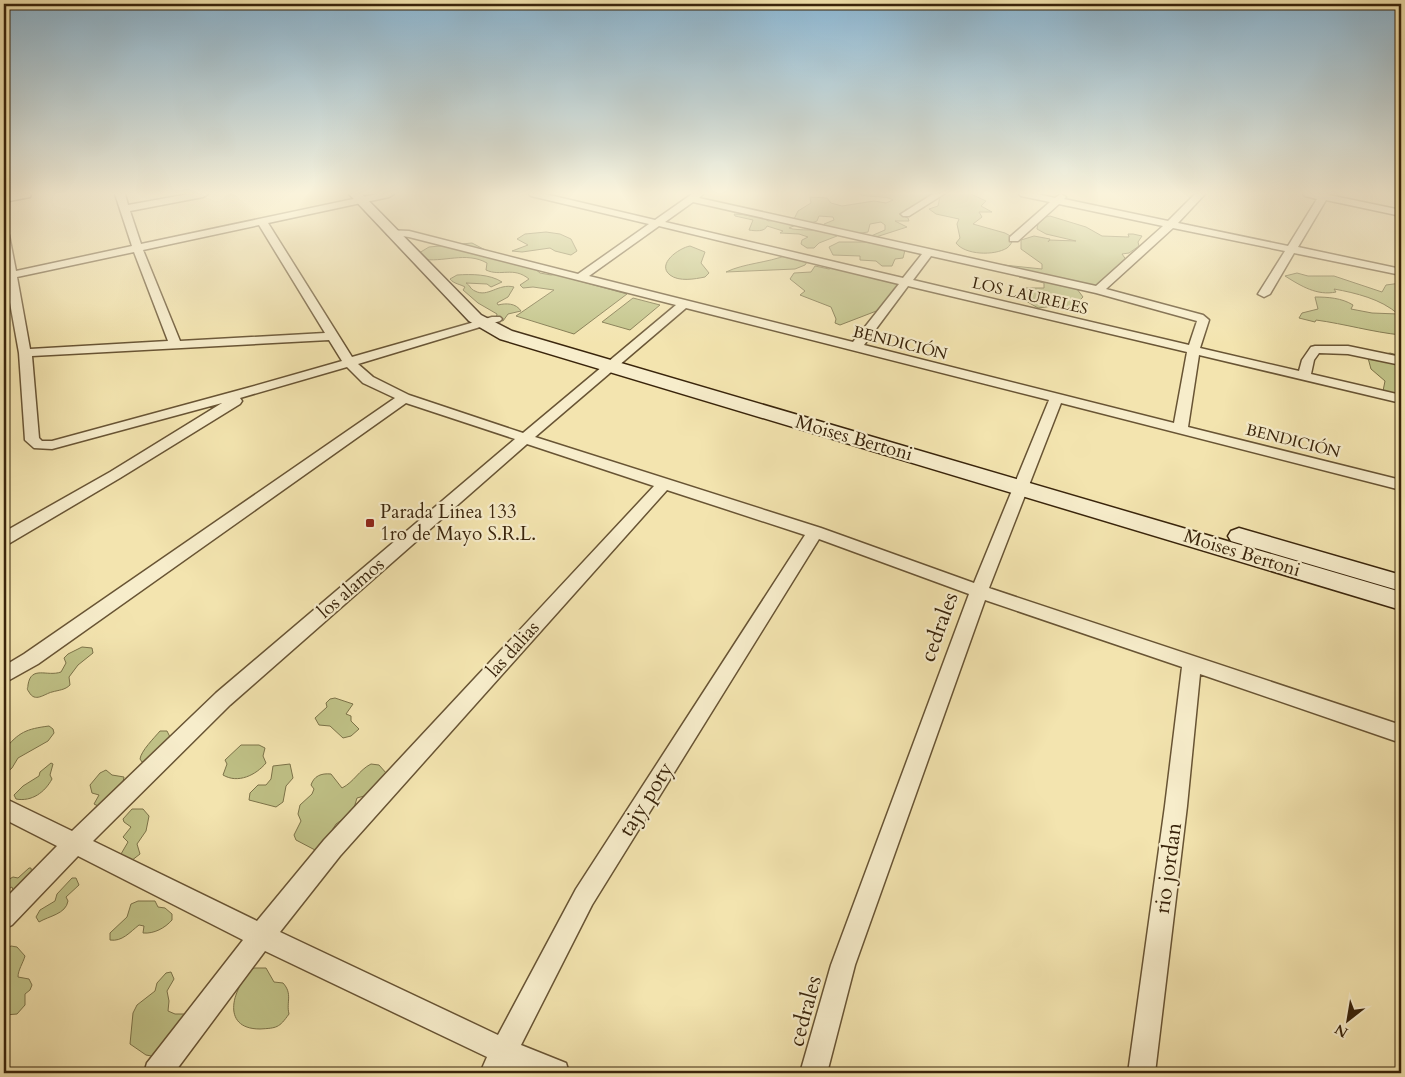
<svg xmlns="http://www.w3.org/2000/svg" width="1405" height="1077" font-family="Cardo,serif">
  <rect width="100%" height="100%" fill="#f3e4af"/>
  <filter id="stains"><feTurbulence type="fractalNoise" baseFrequency=".004" numOctaves="4"/><feColorMatrix values="0 0 0 0 .2 0 0 0 0 .09 0 0 0 0 .02 0 0 0 .5 -.17"/></filter>
  <radialGradient id="worn" r=".72"><stop offset=".6" stop-color="#630" stop-opacity="0"/><stop offset="1" stop-color="#630" stop-opacity=".3"/></radialGradient>
  <path fill="#c0c287" stroke="#7c7349" d="M858,194H934L920,209H906L905,210L910,211L899,214L908,218L909,221H895L907,227L876,237L871,236L885,230V225L881,222L870,224L868,232L855,234L825,226L824,224L834,220L833,217L819,216L817,221L808,224L794,219L798,211L811,203L810,197L827,198L831,203L842,206L874,201L886,203L893,200C886,195 869,198 858,194Z
    M946,194H971L986,201L981,206L992,212H979L982,217L973,224L1005,233L1014,238C1012,242 1010,246 1007,248C994,256 965,255 956,243L960,238L957,224L959,219L936,214L929,209L938,206L940,197Z
    M734,214L762,216L768,221L780,220L796,225L789,228L793,229C805,231 828,228 837,236L819,243L814,248H807L801,244L802,240L808,237L799,234L780,233L783,231L767,226C765,232 755,231 749,230L753,220L735,216Z
    M1050,216L1086,227L1102,236L1129,237L1128,234H1133L1142,236L1138,242L1139,246L1129,253L1122,254L1127,261L1100,286L1077,289L1083,297L1074,306L1067,309L1054,306L1038,308L1026,301L1025,288H1044V283L1019,277L1018,271L994,264L1042,269V264L1021,249V240L1034,236L1050,239L1048,242L1050,240L1076,241L1046,234L1037,229C1038,220 1041,218 1050,216Z
    M546,232L560,234L571,239L577,251L571,255L555,251L550,248L522,252L512,251L528,245L517,239L525,234Z
    M839,242H874L902,247L905,250L903,258L895,259L892,266H882L876,261L860,260V256L833,255L829,247Z
    M472,243L491,253L534,268L540,273L551,275L563,273L572,279L627,294L574,334L516,316L554,290L533,287L523,288L520,285L529,279C513,266 501,277 486,270L487,263C466,251 443,263 421,259L419,253L429,247Z
    M690,246L705,252L701,263L709,273L705,277C695,279 679,282 670,275C656,264 679,248 690,246Z
    M787,255L802,258L807,262L805,265L795,269L726,272C745,263 767,263 787,255Z
    M815,266L829,269L834,267L899,282L904,288L879,310L840,325L835,323L836,319L831,307L800,295L805,291L790,279L794,273L811,272Z
    M1297,273L1308,276H1334L1382,292L1386,285L1401,283V335C1372,332 1345,324 1316,320L1315,322L1299,318L1302,313L1318,309L1315,297C1328,297 1342,298 1353,305L1351,309L1372,313L1398,314C1381,299 1356,293 1334,289L1336,292C1317,296 1301,286 1285,276Z
    M457,275C471,274 490,274 502,282L491,287L487,284L466,283C470,285 470,289 475,291C488,298 498,283 514,287L508,297L497,303L498,305C506,303 516,303 521,311L508,314L503,321L496,319L497,314L478,303L463,290L465,287C460,284 454,284 450,279Z
    M633,298L660,305L630,330L602,322Z
    M1390,353L1401,356V396L1383,391L1385,381L1371,369L1368,358Z
    M82,647L92,648L93,653L78,665L69,677L70,685C65,690 59,690 52,692C44,694 35,703 29,692C26,688 28,689 28,685C31,665 47,677 61,672L66,663L64,658L68,654Z
    M335,698L353,704L346,714L351,716V721L359,729L351,736L343,738L330,726L319,725L315,718L327,707L326,703L330,699Z
    M49,726L53,729L54,733L48,741L18,758L12,768L4,775V750C19,732 26,729 49,726Z
    M160,731H167L170,737L167,752L152,761L142,762L140,759C141,751 154,738 160,731Z
    M241,745H259L265,748L263,756L266,763C256,775 238,784 223,775L227,764L225,760Z
    M51,763L53,764L50,775L52,779C45,792 32,802 16,799L14,795L23,786L39,776L40,772Z
    M290,764L293,778L286,786L283,802L276,807L249,800L250,793L258,785H266L271,779L273,766Z
    M371,764L379,765L387,774L375,793L357,798L354,808L350,814L336,824L324,843L315,850L296,840L294,835L301,821L298,814L300,805L312,794L314,789L311,785C314,776 321,773 331,774L342,788C354,782 359,770 371,764Z
    M106,770L112,775L124,777L122,787L100,807L94,804L99,795L92,793L90,785L100,773Z
    M132,809H143L149,816L146,831L137,844L140,854L131,861L123,859L121,854L128,842L123,837L131,827L124,822L123,819Z
    M29,868H31L32,875L21,888L13,890L12,887L4,891V882L13,877L18,878Z
    M72,878H76L79,885L66,897L68,901C66,914 49,916 39,922L36,917L40,910L55,901L57,894Z
    M138,901H155L158,907L165,908L172,914V920C165,928 154,934 143,933L144,926L139,925C130,932 122,942 110,940V933L127,917L131,904Z
    M11,946L17,947L25,956C23,963 18,970 18,977L29,979L32,985L30,990L25,994V1005L17,1014L5,1015L4,950Z
    M254,968H266L274,982L283,983C293,994 286,1002 289,1014C279,1028 277,1028 260,1029C219,1029 233,986 254,968Z
    M171,972L174,979L167,991L169,1001L168,1011L175,1014H192L162,1058L146,1055L130,1044L133,1013L137,1005L155,991L157,983L166,973Z"/>
  <g fill="none" stroke-linecap="round" stroke-linejoin="round">
    <defs>
      <path id="street" d="M115,194H125L128,205L189,194H208L203,197L130,211L141,244L377,194H394L389,197L268,223L352,357L492,317H500L502,319L500,321L358,364L373,377L409,395L523,433L676,305L409,237L387,234V230L409,231L578,274L649,224L531,196L529,194H545L655,220L692,194H703L699,198L1096,286L1163,226L1059,204L1018,241H1010V237L1050,202L1021,196L1019,194H1037L1055,198L1061,194L1066,197L1064,199L1168,221L1195,194H1205L1178,223L1288,246L1317,199L1305,196L1303,194H1330L1329,195L1401,210V216L1326,200L1298,247L1401,269V275L1294,253L1270,294L1264,297L1258,294L1285,251L1173,228L1106,289L1203,315L1209,320L1200,348L1299,371L1302,360L1311,347L1315,346H1348L1401,357V365L1348,354L1319,353L1314,360L1311,374L1401,395V403L1199,355L1188,427L1401,480V490L1061,403L989,588L1401,725V743L1200,674L1187,806L1155,1073H1128L1165,806L1182,667L985,600L855,965L827,1073H800L831,965L969,594L819,539L592,905L521,1045L566,1063L569,1073H524L510,1068L507,1073H480L487,1057L265,951L174,1073H144L147,1063L243,940L78,856L12,925L4,929V900L57,846L4,819V798L72,831L216,693L515,439L406,403L38,664L4,683V666L24,654L395,398L363,383L347,367L240,398L242,401L240,404L120,478L10,543L4,544V532L110,472L222,403L52,449L34,448L25,440L19,353L6,280H4V274L5,273L4,232L9,235L16,271L132,246ZM693,202L922,254L903,278L665,222ZM259,225L325,333L180,341L143,250ZM659,226L899,284L853,342L589,276ZM134,252L168,341L30,349L17,277ZM931,256L1096,293L1197,321L1189,345L913,280ZM908,286L1187,352L1174,423L864,345ZM686,308L1049,400L974,583L821,528L535,437ZM329,340L342,361L247,388L52,441H42L39,438L32,356ZM527,444L654,486L324,840L257,921L93,841L230,705ZM667,490L805,535L576,889L498,1035L280,932L340,856Z
        M933,194H944L909,216H903L901,214Z"/>
      <path id="secondary" d="M4,194H31L30,197L4,202Z
        M349,194H362L481,315L512,331L1401,592V610L500,339L469,321Z
        M1239,528L1401,575V591L1231,541L1228,536L1231,531Z"/>
    </defs>
    <use href="#street" stroke="#685434" stroke-width="3"/>
    <use href="#secondary" stroke="#39240b" stroke-width="3"/>
    <use href="#street" fill="#f7edcb" fill-rule="evenodd"/>
    <use href="#secondary" fill="#f7edcb" fill-rule="evenodd"/>
  </g>
  <linearGradient id="sky" x2="0" y2="1"><stop stop-color="#8bb7d4"/><stop offset="0.56" stop-color="#faf3db"/><stop offset="1" stop-color="#faf3db" stop-opacity="0"/></linearGradient>
  <rect width="1405" height="345" fill="url(#sky)"/>
  <rect fill="#8f2418" stroke="#f7edcb" stroke-width="2" x="365" y="518" width="10" height="10" rx="2.5"/>
  <g text-anchor="middle" dominant-baseline="central" stroke-width="4.5" stroke-linejoin="round" paint-order="stroke">
    <g font-size="16" fill="#39240b" stroke="#f7edcb">
      <text transform="translate(1030 296) rotate(13)">LOS LAURELES</text>
      <text transform="translate(900 343) rotate(14)">BENDICIÓN</text>
      <text transform="translate(1293 441) rotate(14)">BENDICIÓN</text>
    </g>
    <g font-size="19" fill="#39240b" stroke="#f7edcb">
      <text transform="translate(854 438) rotate(16)">Moises Bertoni</text>
      <text transform="translate(1242 553) rotate(17)">Moises Bertoni</text>
      <text transform="translate(351 588) rotate(-41)">los alamos</text>
      <text transform="translate(513 649) rotate(-48)">las dalias</text>
    </g>
    <g font-size="19" fill="#39240b" stroke="#f7edcb" text-anchor="start">
      <text x="380" y="512">Parada Linea 133<tspan x="380" dy="22">1ro de Mayo S.R.L.</tspan></text>
    </g>
    <g font-size="22" fill="#39240b" stroke="#f7edcb">
      <text transform="translate(939 627) rotate(-70)">cedrales</text>
      <text transform="translate(646 799) rotate(-58)">tajy poty</text>
      <text transform="translate(1168 868) rotate(-82)">rio jordan</text>
      <text transform="translate(805 1011) rotate(-75)">cedrales</text>
    </g>
  </g>
  <rect width="1405" height="1077" fill="none" stroke="#f3e4af" stroke-width="20"/>
  <rect x="5" y="5" width="1395" height="1067" fill="none" stroke="#39240b" stroke-width="2.5"/>
  <rect x="10" y="10" width="1385" height="1057" fill="none" stroke="#39240b"/>
  <g transform="translate(1348 1020) rotate(211)" stroke="#f7edcb" stroke-width="4" paint-order="stroke">
  <path d="M0-4L9 19L0 12L-9 19Z" fill="#39240b"/>
  <text y="-8" font-size="14" font-weight="bold" text-anchor="middle" fill="#39240b">N</text>
  </g>
  <rect width="100%" height="100%" filter="url(#stains)"/>
  <rect width="100%" height="100%" fill="url(#worn)"/>
</svg>
